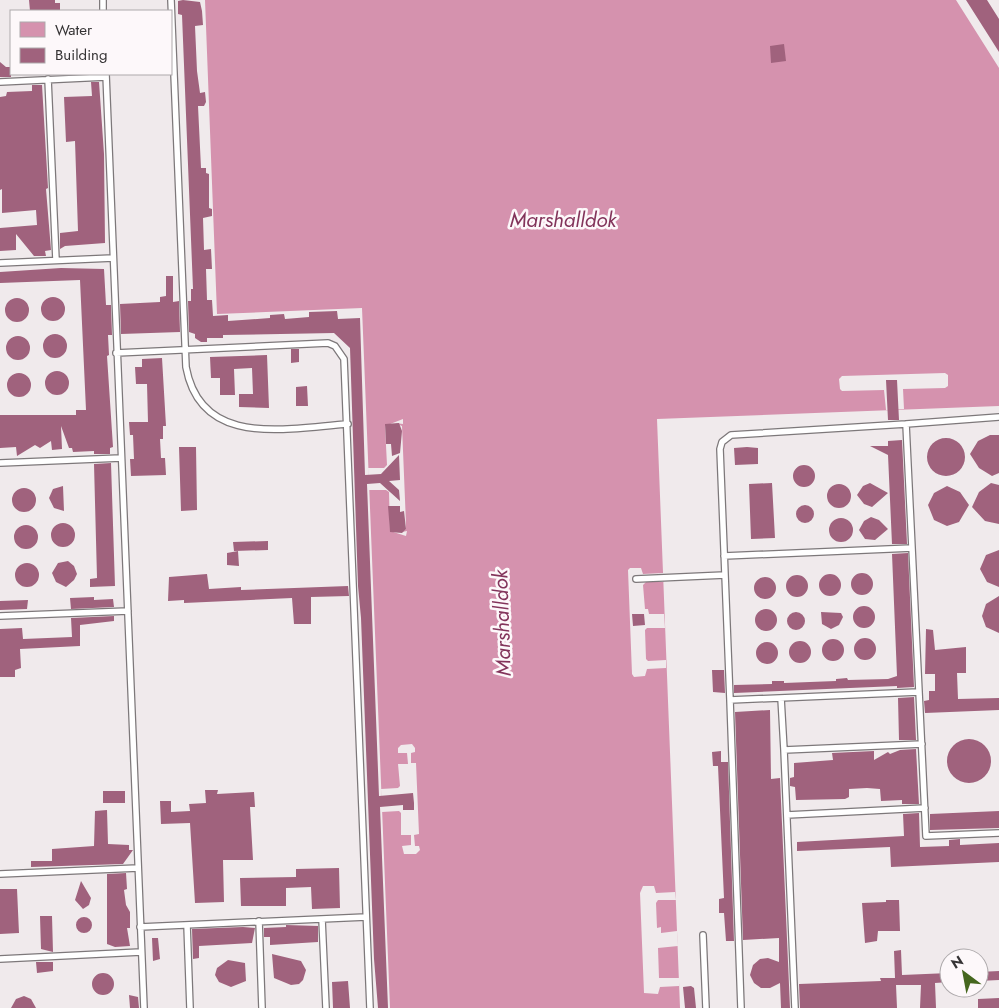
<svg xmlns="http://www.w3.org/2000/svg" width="999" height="1008" font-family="Jost,sans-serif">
  <rect width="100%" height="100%" fill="#f0eaec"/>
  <path fill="#d592ae" d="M205,0H956L999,68V406L657,419L680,1008H390L362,308L217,314Z"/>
  <path fill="#f0eaec" d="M945,373L948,375V386L945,388L903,389L904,409L886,410L884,390L842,391L840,389L839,379L842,376Z
    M403,419V424L395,423L402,426L406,524V529L402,532L407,531L406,536L390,531L389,492L386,490H369L368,468H384L387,465L385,426Z
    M630,568H641L643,574L663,573V582H646L643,585L645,609H648L649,614H664L665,628H647L645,630L646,659L648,661L666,660V668L647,669L645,676L634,677L632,674L628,570Z
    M412,744L415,748V752L411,753V763H416L419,834L414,835L415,846H419L420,850L416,854H404L402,846L411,845V835H401V813L399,811L382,812L381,789L398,788L400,786L398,764H408L407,753H398V748L401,745Z
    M643,886H654L656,893L675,892L676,900H658L656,903L657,928L661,927V933L677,931L678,946L658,948L659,978H679V986L660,987L658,994L644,993L640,893Z"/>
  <path fill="#a0627d" d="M29,0H55V3H60V11H30Z
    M183,0L200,2L202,11L203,25L195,26L197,71L200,93L205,92L206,102L204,106H198L201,168H206V173L209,174V208L212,209V216L203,218L204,250L211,249L212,269H206L207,300H212L213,316L228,315V321L270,318V315L284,314L285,319L309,317V312L337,311L338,319L360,318L365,475L381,474L399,455L400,480L389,481L399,490L400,501L380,483L367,484L379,796L413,793L414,803V810H403V805L380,807L388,1008H378L374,959L361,618L358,586L350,348L334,333L223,335V338H207V342H201L195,338V334L189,332L188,301H191V289H193L182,15L178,14V1Z
    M966,0H987L999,19V52Z
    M784,44L786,61L771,63L770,46Z
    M0,62L6,67H11V77H0Z
    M91,82H99L104,154L105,243L65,246L60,249V233L78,231L75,141L66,142L64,97L92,96Z
    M32,85H42L48,188L46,189L51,250L45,251L46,256H34L16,234V250L0,251V228L37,225L36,210L2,213V189L0,190V97L6,96L7,92L32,91Z
    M61,268L104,269L106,305H111L112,335H108L109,355L107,356L113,447L110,448V454H94V451L73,452L72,448H69L61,426L62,449L52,450L51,441L40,448L35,445L17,456L16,447L0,448V415H76V410H86L80,280L0,283V272Z
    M166,276H173V302L179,301L180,332L121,334L120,304L160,302V297L166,296Z
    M41 309a12 12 0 1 1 24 0a12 12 0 1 1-24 0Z
    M5 310a12 12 0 1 1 24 0a12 12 0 1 1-24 0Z
    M43 346a12 12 0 1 1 24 0a12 12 0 1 1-24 0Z
    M6 348a12 12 0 1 1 24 0a12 12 0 1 1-24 0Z
    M291,349H299V362L291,363Z
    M267,355L269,408L239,407V394H253L252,368L234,369L235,395H220V378H211L210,357Z
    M162,358L166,426H163V439H160L161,458H165L166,475L131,476L130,459H134L133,435H130L129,422H148L147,384H136L135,367H142V359Z
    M45 383a12 12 0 1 1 24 0a12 12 0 1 1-24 0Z
    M7 385a12 12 0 1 1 24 0a12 12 0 1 1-24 0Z
    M886,380H897L899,420H888Z
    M307,386L308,406H296V387Z
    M399,423L402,431L400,453L392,456L391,444H386L385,424Z
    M990,435H999V473L992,476L979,468L970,454L978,441Z
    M927 457a19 19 0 1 1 38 0a19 19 0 1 1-38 0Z
    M902,440L907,544H892L888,455L870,446H888V441Z
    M179,447H196L197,510L181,511Z
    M747,447L758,448V464L735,465L734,448Z
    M111,463L115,586L90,587V579L97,578L94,464Z
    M793 476a11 11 0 1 1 22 0a11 11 0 1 1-22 0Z
    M772,483L775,538L751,539L749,484Z
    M870,483L888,493L872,507L864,504L857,495L863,486Z
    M991,483L999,485V524L985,521L972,507L979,492Z
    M827 496a12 12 0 1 1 24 0a12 12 0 1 1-24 0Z
    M63,486L64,511L54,508L49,498L53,489Z
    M947,486L960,492L969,505L959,522L947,526L934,520L928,505L934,493Z
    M12 500a12 12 0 1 1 24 0a12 12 0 1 1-24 0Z
    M796 514a9 9 0 1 1 18 0a9 9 0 1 1-18 0Z
    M388,506H400V512L404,511L406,529L402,533L390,532Z
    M871,517L879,520L888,529L875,540L865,539L859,530L864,521Z
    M829 530a12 12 0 1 1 24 0a12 12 0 1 1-24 0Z
    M51 535a12 12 0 1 1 24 0a12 12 0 1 1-24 0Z
    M14 537a12 12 0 1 1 24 0a12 12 0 1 1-24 0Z
    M268,541V550L234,551L233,542Z
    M999,550V587L987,582L980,569L986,555Z
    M238,551L239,566L227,565V553Z
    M908,553L914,687L897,688V686L734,693V685L772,684V681H784V683L836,681V679L847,678L848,680L888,679L897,676L892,554Z
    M68,561L74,566L77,574L74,580L66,587L56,582L52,573L58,563Z
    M15 575a12 12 0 1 1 24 0a12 12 0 1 1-24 0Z
    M851 584a11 11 0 1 1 22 0a11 11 0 1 1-22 0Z
    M207,574L209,589L241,587V590L348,586L349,596L311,597V624H294L292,598L184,603V600L168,601L169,577Z
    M819 585a11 11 0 1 1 22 0a11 11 0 1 1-22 0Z
    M786 586a11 11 0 1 1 22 0a11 11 0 1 1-22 0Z
    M754 588a11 11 0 1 1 22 0a11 11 0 1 1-22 0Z
    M999,596V633L986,627L982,616L986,604Z
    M94,597V600L113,599L114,607L71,609L70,598Z
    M28,600L27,609L0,610V601Z
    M853 617a11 11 0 1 1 22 0a11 11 0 1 1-22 0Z
    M755 620a11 11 0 1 1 22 0a11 11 0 1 1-22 0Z
    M787 621a9 9 0 1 1 18 0a9 9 0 1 1-18 0Z
    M821,612L841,613L843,617L839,625L831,629L822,624Z
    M632,614H644L645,625L633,626Z
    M114,616V621L80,625V646L20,649L21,668L15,670V677H0V629L22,628L23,639L72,637L71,618Z
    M926,629L933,630L935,650L966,647V673H957L958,699L999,698V710L925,713L924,701L929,700V691H935V674H925Z
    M854 649a11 11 0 1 1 22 0a11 11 0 1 1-22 0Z
    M822 650a11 11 0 1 1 22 0a11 11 0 1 1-22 0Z
    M789 652a11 11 0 1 1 22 0a11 11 0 1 1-22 0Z
    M756 653a11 11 0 1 1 22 0a11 11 0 1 1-22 0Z
    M712,670H724L725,693L713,692Z
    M914,697L916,740H899L898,698Z
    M770,710L771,779L780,778L790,1008H781L780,983L770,988H761L754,983L750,975L753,965L760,959L768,958L779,962V938L743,940L735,712Z
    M947 761a22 22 0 1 1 44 0a22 22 0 1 1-44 0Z
    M916,749L919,804H902V800L881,801L880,789L867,788L849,789V797L845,799L796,800L795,787L790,786V778L794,777V763L833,760L832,753L874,751V760L888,752L890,754L900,750Z
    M721,751V762H728L734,941H726L724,913H719V899L724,898L718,766H713L712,752Z
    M205,790H218L217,794L254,792L255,807H250L253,860H223L224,902L195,903L190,823L161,824L160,801H171V812L190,811L189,804L206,803Z
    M103,791H125V803H103Z
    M107,810L108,844L129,845V850H133L123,864L31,867V861H52V849L94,846L95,811Z
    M999,811V828L930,830V814Z
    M919,813L920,847L949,846V840L960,839V845L999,843V862L891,867L890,847L797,851V842L904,836L903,814Z
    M339,868L340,908L312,909L311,887L286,888V906H241L240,878L296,877V869Z
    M126,873L127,889L124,890L126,905L130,912V928H127L130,946L115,947L107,944V874Z
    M81,881L91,898L89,905L83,909L75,900Z
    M0,889H17L19,933L0,934Z
    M886,900H899L900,931H878L877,941L865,943L862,903L886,902Z
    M40,916H52L53,952L41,949Z
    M76 925a8 8 0 1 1 16 0a8 8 0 1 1-16 0Z
    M286,925L318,926V942L270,945V937H264V928L286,927Z
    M243,927L255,928L252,943L199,946V958L193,959L192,929Z
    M152,938H158L160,959L153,961Z
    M901,950L902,975L949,973V982L935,983L936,1008H920L921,985H896L897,1008H800L799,984L881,981L880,978H895L894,951Z
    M272,954L301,961L306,970L303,980L299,984L291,985L274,978Z
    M228,960L245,963L246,981L231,987L219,982L215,975L217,968Z
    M36,962H53V971L37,973Z
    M999,971V980L979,981V972Z
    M92 984a11 11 0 1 1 22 0a11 11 0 1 1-22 0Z
    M348,981L350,1008H333L332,982Z
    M691,986L694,988L696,1008H685L683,987Z
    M129,995L138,997L139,1008H130Z
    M24,996L31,999L36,1008H11L16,999Z
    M999,998V1008H978V999Z"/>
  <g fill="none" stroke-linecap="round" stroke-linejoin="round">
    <defs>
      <path id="lane" d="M103,0V11
        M171,0L186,367C201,449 287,428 348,424
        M106,74L144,1008
        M48,79L56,260
        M0,82L106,77
        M0,263L113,258
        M116,353L328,343L335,346L344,359L370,1008
        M999,417L906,424L926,836L999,833
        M0,463L121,458
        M724,556L912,548
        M636,579L725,575
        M0,616L128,611
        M781,698L784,750L922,744
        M730,700L720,449L722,442L731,435L906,424
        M784,750L795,1008
        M787,815L925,808
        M0,874L138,868
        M322,919L326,1008
        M259,921L262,1008
        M187,925L190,1008
        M140,927L366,917
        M703,935L706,1008
        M0,959L141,952
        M741,1008L730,700L918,692"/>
    </defs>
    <use href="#lane" stroke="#7d787a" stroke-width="8"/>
    <use href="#lane" stroke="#fff" stroke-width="5.5"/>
  </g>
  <g text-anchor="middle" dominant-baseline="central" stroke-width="5" stroke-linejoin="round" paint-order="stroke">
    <g font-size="21" font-style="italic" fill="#83345b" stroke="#fdf8fa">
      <text x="563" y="220">Marshalldok</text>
      <text transform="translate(502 623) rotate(-92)">Marshalldok</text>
    </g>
  </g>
  <rect x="10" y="10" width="162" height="65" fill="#fdf8fa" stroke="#ada9ab"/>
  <rect x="20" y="22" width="25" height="15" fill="#d592ae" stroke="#ada9ab"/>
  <text x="55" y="35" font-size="15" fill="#353334">Water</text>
  <rect x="20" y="48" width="25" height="15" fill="#a0627d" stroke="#ada9ab"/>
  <text x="55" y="60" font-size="15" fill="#353334">Building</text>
  <g transform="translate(964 973) rotate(328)"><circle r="24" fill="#fdf8fa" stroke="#ada9ab"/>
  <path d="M0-4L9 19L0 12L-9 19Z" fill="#45671e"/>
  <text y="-8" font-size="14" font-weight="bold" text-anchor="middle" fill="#353334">N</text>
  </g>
</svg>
